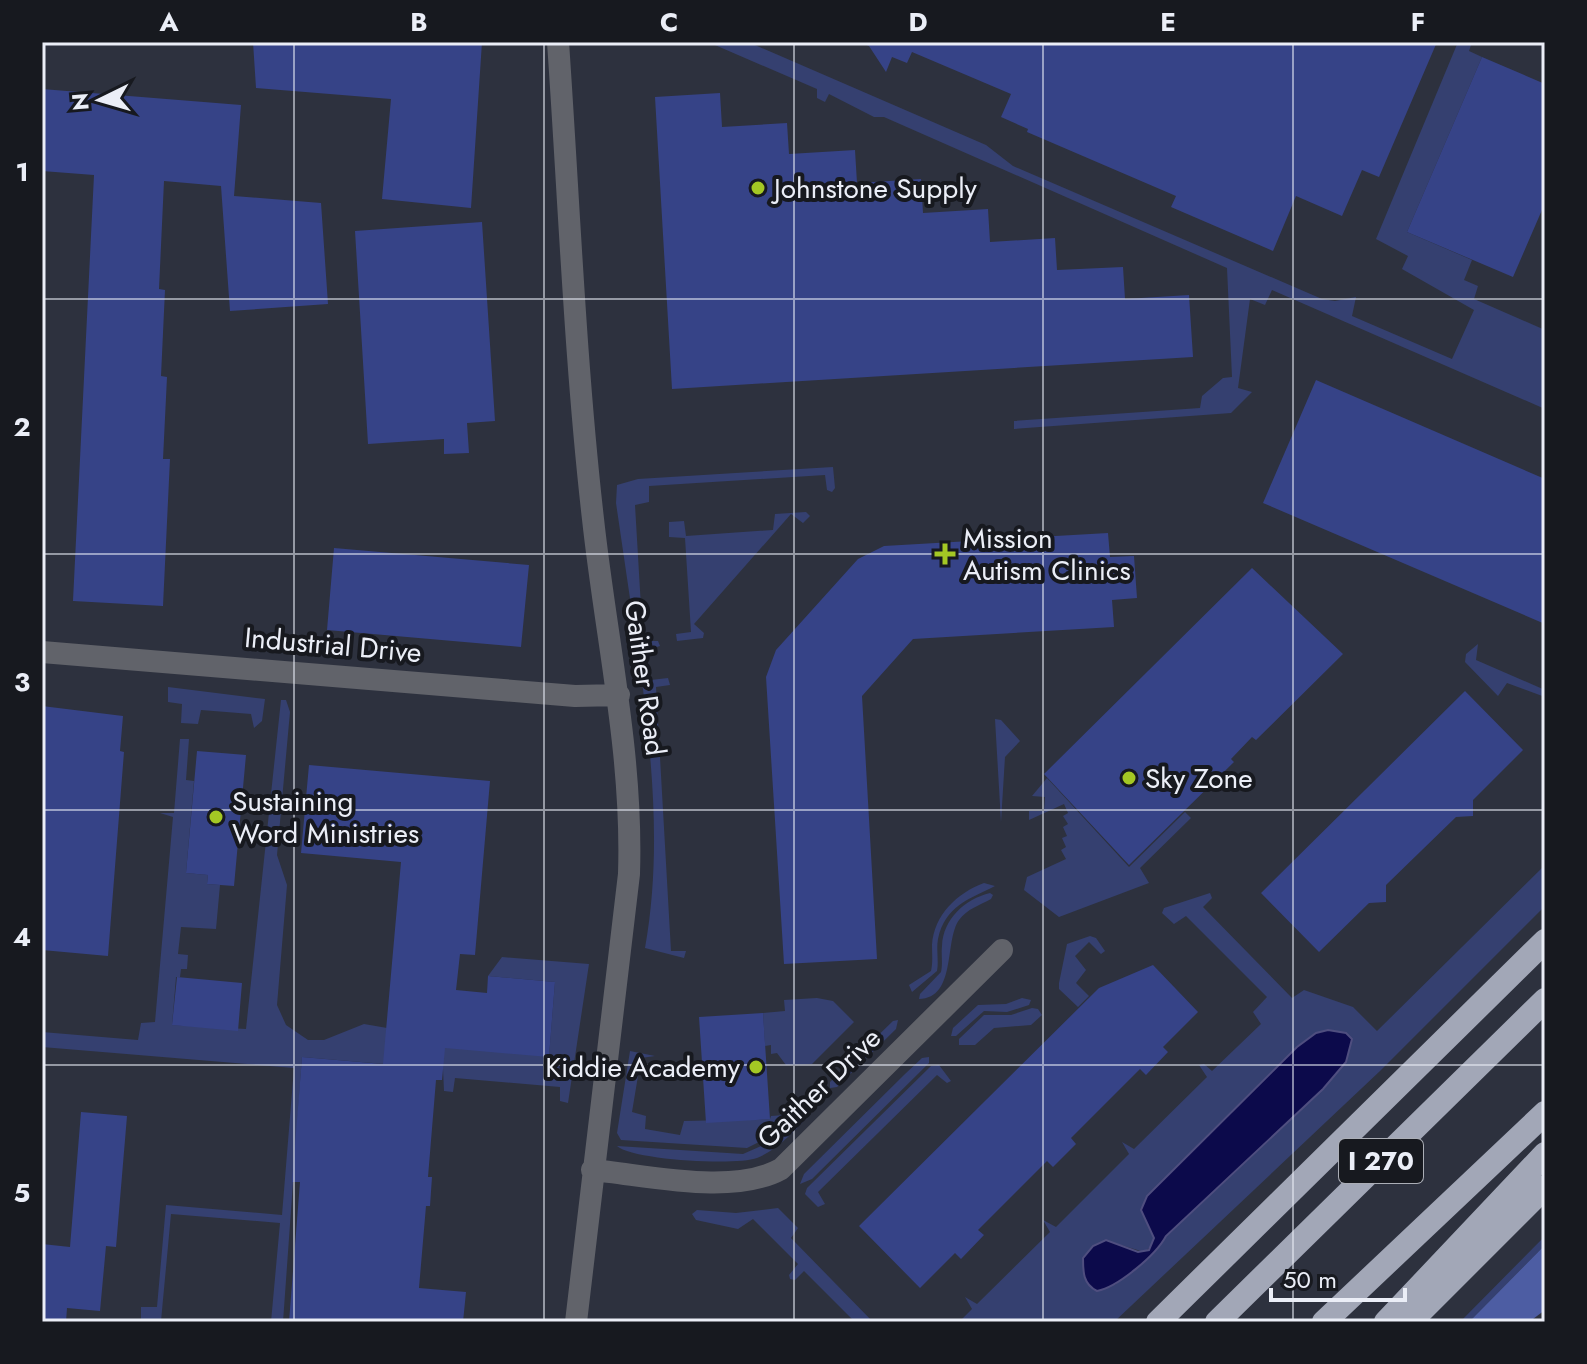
<svg xmlns="http://www.w3.org/2000/svg" width="1587" height="1364" font-family="Jost,sans-serif">
  <rect width="100%" height="100%" fill="#2d313e"/>
  <path fill="#354070" fill-rule="evenodd" d="M708,42H748L986,145L1013,166L1322,299L1335,301L1356,297L1352,316L1452,359L1474,310L1402,269L1408,256L1376,239L1458,42H1472L1469,51L1482,57L1407,232L1472,260L1464,280L1478,286L1474,299L1545,330V409L1272,290L1265,305L1250,299L1238,388L1252,392L1231,413L1014,429V421L1200,408L1202,396L1223,378L1232,377L1227,268L884,117H874L829,94L825,102L817,98V89Z
    M833,467L835,488L832,492L827,490L825,475L649,486V502L635,505L643,641H658L660,646L638,653L616,503L617,485L638,479Z
    M806,512L810,516L803,523L791,514L694,624L704,633L703,638L677,641L676,634L691,632L685,538L669,537V522L684,521L686,536L773,530L775,514Z
    M1478,644L1476,660L1545,690V697L1507,683L1498,696L1465,662L1466,654Z
    M668,678L670,685L656,687L671,951H686L684,958L645,948C661,859 653,770 642,681Z
    M168,687L265,699L262,721L254,728L251,714L201,710L198,724L181,723L182,704L168,702Z
    M281,700H286L290,712L277,855L287,885L277,1005L286,1025L308,1040H324L364,1024L549,1056L555,982L488,976L502,957L589,964L568,1103L560,1101V1087L455,1078L453,1092L444,1091L443,1069L302,1057L283,1322H271L280,1223L171,1214L161,1321H141V1307H157L166,1205L282,1215L294,1068L42,1047V1032L138,1040L141,1023L155,1022L173,817L160,813H174L180,739H189L186,780L194,781L186,873L208,875L207,884L220,885L216,929L181,927L178,954L188,955L187,969H181L180,977H176L172,1025L246,1029Z
    M995,719L1001,720L1020,741L1005,757L1001,822Z
    M1047,778L1129,867L1185,812L1191,818L1140,868L1149,883L1059,917L1024,890L1027,877L1066,859L1061,850L1066,847L1062,838L1067,836L1063,827L1068,824L1063,816L1068,813L1064,804L1029,820V811H1044L1045,797L1032,796Z
    M1545,865V906L1380,1071L1114,1322H959L972,1309L965,1297L977,1304L1050,1232L1043,1220L1056,1227L1129,1154L1122,1142L1134,1149L1207,1077L1199,1065L1204,1064L1212,1071L1261,1024L1253,1012L1267,997L1186,916L1174,924L1162,913L1164,908L1210,893L1212,898L1203,907L1292,998L1304,990L1353,1007L1377,1031ZM1328,1030L1323,1089L1166,1236C1154,1259 1132,1266 1115,1285L1121,1245L1144,1252L1153,1245L1154,1234L1145,1217L1147,1196L1297,1047Z
    M984,883L995,886C969,899 945,906 938,939C936,950 939,961 937,971L912,992L909,985L931,971C933,962 932,954 932,945C934,915 957,893 984,883Z
    M990,893L993,895L991,899C980,905 967,909 959,920C944,941 957,998 919,999L920,994L941,972C943,963 941,955 942,946C943,919 965,899 990,893Z
    M1090,936L1096,938L1105,951L1101,954L1089,942L1075,956L1086,970L1076,983L1089,996L1078,1007L1059,989V983L1067,944Z
    M817,998L833,1001L854,1022L812,1064L786,1065L777,1053L771,1054V1045L765,1046L763,1013L785,1011L784,1000Z
    M1022,998L1031,1000L1029,1005L1007,1012L984,1011L956,1036H951L953,1028L978,1005L1006,1004Z
    M1032,1008L1038,1009L1042,1015L1031,1025L994,1028L975,1045H959V1039L984,1015H1011Z
    M898,1020L896,1029L837,1087L830,1088V1082L893,1021Z
    M630,1051L655,1056L641,1058L632,1112L646,1116L645,1129L680,1135L684,1121L770,1119L771,1116L785,1115L801,1100V1106L769,1137L747,1148L621,1140L617,1133Z
    M929,1057V1063L812,1179L800,1184L804,1174L905,1074L922,1058Z
    M939,1065L951,1081L947,1083L937,1075L818,1192L825,1204L818,1207L805,1194L807,1188L931,1066Z
    M804,1109H809V1115C795,1131 777,1150 757,1158C736,1166 632,1160 617,1146L743,1154L770,1142Z
    M778,1208L798,1228L791,1238L873,1322H855L804,1271L795,1280L790,1279L789,1275L798,1264L753,1219L738,1229L696,1220L692,1214L697,1210L736,1213Z
    M1545,1236V1245L1469,1322H1460Z"/>
  <path fill="#4d5da3" d="M1545,1245V1310L1529,1322H1469Z"/>
  <path fill="#0c0a4b" stroke="#4f4e7f" stroke-width="2" d="M1328,1030L1346,1033L1352,1039L1346,1062L1323,1089L1166,1236C1156,1255 1118,1287 1097,1291C1083,1284 1083,1272 1083,1258L1093,1246L1106,1240L1138,1252L1149,1250L1154,1238L1141,1210L1147,1196L1297,1047L1316,1033Z"/>
  <path fill="#364387" d="M253,42H482L471,208L382,199L391,99L256,88Z
    M859,42H1437L1379,177L1362,170L1342,216L1296,196L1273,251L1171,207L1176,196L1027,132L1028,129L1001,117L1011,94L912,52L907,63L892,57L886,72L869,46Z
    M1482,57L1545,84V203L1513,277L1407,232Z
    M42,89L241,105L234,196L321,203L328,304L230,311L221,186L164,181L159,289L165,290L161,376L167,377L163,459H170L163,606L73,601L94,175L42,171Z
    M720,93L722,127L787,123L789,154L855,150L857,183L921,179L923,213L988,209L990,242L1055,238L1057,270L1123,267L1125,299L1189,295L1193,357L672,389L655,97Z
    M482,222L495,421L467,423L469,453L444,454V439L368,444L355,231Z
    M1316,380L1545,479V624L1263,503Z
    M1108,533L1110,557L1134,556L1137,598L1112,600L1114,627L913,639L862,696L877,959L784,964L766,677L776,650L858,559L884,546Z
    M334,548L529,565L521,647L327,630Z
    M1252,568L1343,654L1256,740L1252,737L1231,759L1234,762L1129,865L1044,774Z
    M1465,691L1523,750L1473,800V816L1456,817L1386,885V902L1369,903L1319,952L1261,893Z
    M42,706L123,716L120,751L124,752L108,956L42,950Z
    M197,751L246,755L234,886L207,884L208,875L186,873Z
    M309,765L490,781L475,955L460,954L456,990L487,993L488,976L555,982L549,1057L445,1048L442,1080H436L428,1177H432L430,1206H426L419,1288L466,1292L463,1322H289L300,1182H292L302,1057L383,1064L401,862L301,853Z
    M1153,965L1198,1012L1163,1047L1168,1052L1146,1075L1140,1069L1071,1138L1076,1144L1053,1167L1047,1161L978,1230L984,1235L961,1259L955,1253L920,1288L859,1226L1099,988Z
    M177,977L242,983L238,1031L172,1025Z
    M763,1013L770,1119L706,1123L699,1017Z
    M81,1112L127,1116L116,1247L106,1246L100,1311L67,1308L66,1322H42V1244L70,1247Z"/>
  <g fill="none" stroke-linecap="round" stroke-linejoin="round">
    <path stroke="#61636a" stroke-width="22" d="M558,42C569,201 575,361 593,519C606,639 633,754 629,874L576,1322
      M42,652L575,696L619,695
      M592,1170C647,1175 732,1196 781,1169L1002,950"/>
    <path stroke="#a2a7b7" stroke-width="24" d="M1158,1322L1545,941
      M1217,1322L1545,1000
      M1324,1322L1545,1113
      M1386,1322L1545,1154
      M1410,1322L1545,1187"/>
  </g>
  <path fill="none" stroke="#ebeef7" stroke-width="2" stroke-opacity="0.55" d="M294,42V1322M544,42V1322M794,42V1322M1043,42V1322M1293,42V1322M42,299H1545M42,554H1545M42,810H1545M42,1065H1545"/>
  <g fill="#a4c824" stroke="#17191f" stroke-width="3">
    <circle cx="758" cy="188" r="8"/>
    <path d="M941 542h8v8h8v8h-8v8h-8v-8h-8v-8h8z"/>
    <circle cx="1129" cy="778" r="8"/>
    <circle cx="216" cy="817" r="8"/>
    <circle cx="756" cy="1067" r="8"/>
  </g>
  <g text-anchor="middle" dominant-baseline="central" stroke-width="8" stroke-linejoin="round" paint-order="stroke">
    <rect fill="#17191f" stroke="#abaeb6" stroke-width="2" x="1339" y="1139" width="84" height="44" rx="6"/>
    <g font-size="26" font-weight="bold" fill="#ebeef7">
      <text x="1381" y="1161">I 270</text>
    </g>
    <g font-size="28" fill="#ebeef7" stroke="#17191f" text-anchor="start">
      <text x="774" y="188">Johnstone Supply</text>
      <text x="963" y="538">Mission<tspan x="963" dy="32">Autism Clinics</tspan></text>
      <text x="1145" y="778">Sky Zone</text>
      <text x="232" y="801">Sustaining<tspan x="232" dy="32">Word Ministries</tspan></text>
      <text x="740" y="1067" text-anchor="end">Kiddie Academy</text>
    </g>
    <g font-size="28" fill="#ebeef7" stroke="#17191f">
      <text transform="translate(333 645) rotate(5)">Industrial Drive</text>
      <text transform="translate(645 678) rotate(82)">Gaither Road</text>
      <text transform="translate(819 1088) rotate(-44)">Gaither Drive</text>
    </g>
  </g>
  <rect width="1587" height="1364" fill="none" stroke="#17191f" stroke-width="88"/>
  <g transform="translate(100 100) rotate(265)" stroke="#17191f" stroke-width="6" paint-order="stroke">
  <path d="M0-6L14 30L0 20L-14 30Z" fill="#ebeef7"/>
  <text y="-12" font-size="22" font-weight="bold" text-anchor="middle" fill="#ebeef7">N</text>
  </g>
  <path d="M1271 1288v12h134v-12" fill="none" stroke="#ebeef7" stroke-width="4"/>
  <text x="1283" y="1288" font-size="24" fill="#ebeef7" stroke="#17191f" stroke-width="6" paint-order="stroke">50 m</text>
  <rect x="44" y="44" width="1499" height="1276" fill="none" stroke="#ebeef7" stroke-width="3"/>
  <g font-size="26" text-anchor="middle" font-weight="bold" fill="#ebeef7">
    <text x="169" y="31">A</text>
    <text x="419" y="31">B</text>
    <text x="669" y="31">C</text>
    <text x="918" y="31">D</text>
    <text x="1168" y="31">E</text>
    <text x="1418" y="31">F</text>
    <text x="22" y="181">1</text>
    <text x="22" y="436">2</text>
    <text x="22" y="691">3</text>
    <text x="22" y="946">4</text>
    <text x="22" y="1202">5</text>
  </g>
</svg>
